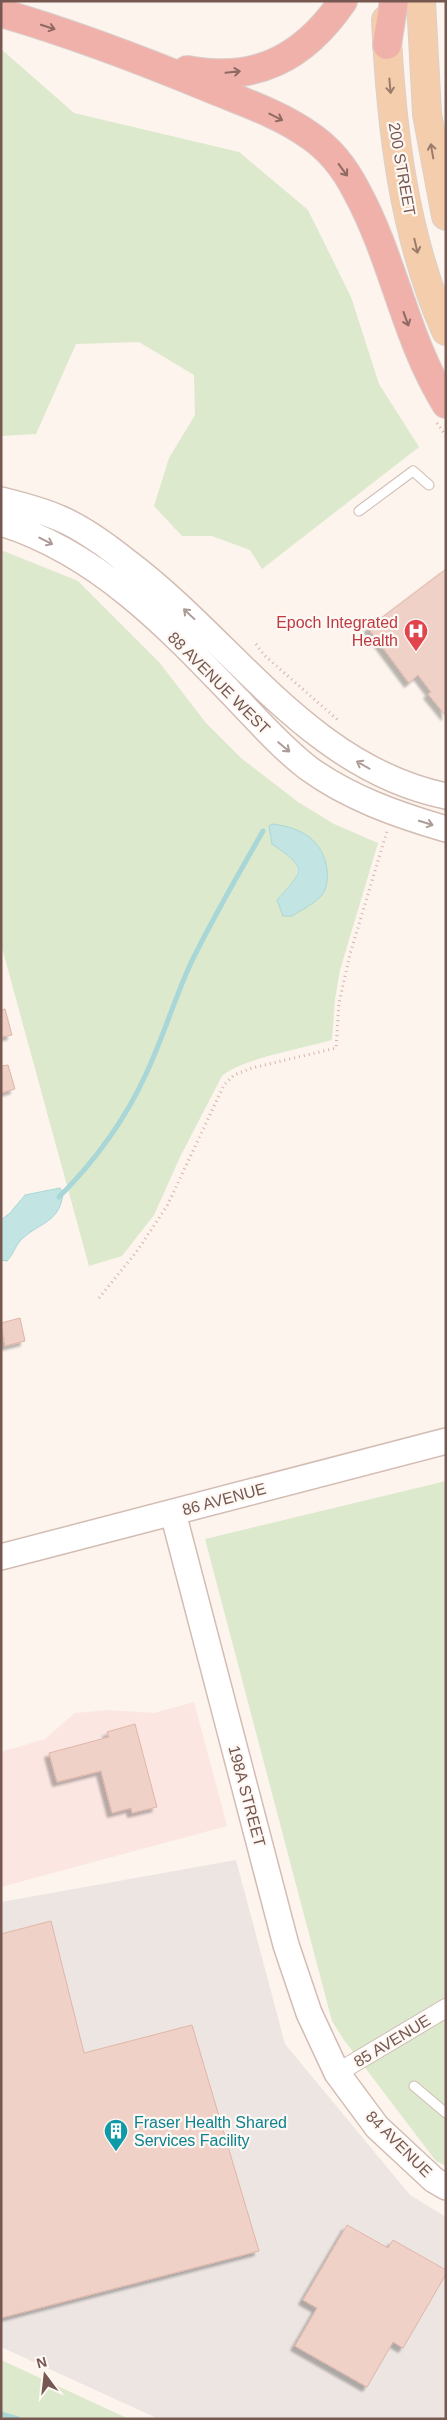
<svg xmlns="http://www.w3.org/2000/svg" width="447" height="2420" font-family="Helvetica,sans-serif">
  <defs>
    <filter id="shadow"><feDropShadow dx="-4.5" dy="4.5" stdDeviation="1" flood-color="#0004"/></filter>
  </defs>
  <rect width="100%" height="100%" fill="#fcf4ed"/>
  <path fill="#fbe6e2" d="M194,1702L227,1826L1,1887V1752L45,1739L75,1713L109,1710L154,1713Z"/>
  <path fill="#ece5e2" d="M236,1860L285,2044L410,2195L446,2217V2419H159L1,2347V1902Z"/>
  <path fill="#dce9cc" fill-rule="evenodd" d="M1,49L74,113L239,152L308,210L351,297L379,384L419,447L262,569L250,550L212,536H182L154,506L169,458L195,415L194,375L139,342L76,344L36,434L1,436Z
    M1,550L78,581L159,662L206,723L241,758L298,802L334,824L378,843L340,970L335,999L332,1040C304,1048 241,1059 222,1076L181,1155L154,1215L122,1256L89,1266L1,944ZM321,849L328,879L277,900C289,887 302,878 295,859Z
    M446,1481V2166L436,2161L344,2040L332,2021L205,1539Z
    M1,2360L129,2419H1Z"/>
  <path fill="#c2e5e4" stroke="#a9d6d6" d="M273,824C301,828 323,839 327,870C328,878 327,890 321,896C314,904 301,910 292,916H283L277,900C305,869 307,868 272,844L269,826Z
    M60,1188L63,1193C60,1222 41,1222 23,1238C15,1245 14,1254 7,1261L1,1260V1220L10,1213L25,1195Z"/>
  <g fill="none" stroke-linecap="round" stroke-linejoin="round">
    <path stroke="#a9d6d6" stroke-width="5" d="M59,1197C95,1161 125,1120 146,1074C163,1038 174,1000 190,965C212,919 238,875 263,831
      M1,2414L18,2419"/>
  </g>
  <path fill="#efd1c7" stroke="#e1b5a8" filter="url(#shadow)" d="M446,569V716L428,694L431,692L418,675L409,683L368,628Z
    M5,1009L12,1035L1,1037V1010Z
    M8,1065L15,1089L1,1093V1066Z
    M20,1318L25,1341L5,1346L1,1323Z
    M135,1724L157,1807L132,1813L131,1808L112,1813L101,1771L57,1782L49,1753L109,1737L107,1732Z
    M51,1921L84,2053L192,2025L259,2251L1,2318V1934Z
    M347,2225L388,2248L393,2240L446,2270V2274L403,2348L393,2342L367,2387L295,2346L317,2308L303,2300Z"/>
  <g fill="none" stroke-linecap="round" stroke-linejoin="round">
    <defs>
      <path id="lane" d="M359,511L413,471L429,485
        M414,2086L446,2113"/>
      <path id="street" d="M337,2073L446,2008"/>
      <path id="secondary" d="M1,500C21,505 41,510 59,518C83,528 106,545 126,561C232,640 309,768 446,796
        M1,523C98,553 169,628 238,700C260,723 282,748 308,768C349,798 398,815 446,829
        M173,1513L286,1945L309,2013L337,2073L377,2127L434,2180L446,2187
        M1,1557L446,1441"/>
      <path id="primary" d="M421,1L427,114L446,216
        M386,20C391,126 403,234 446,331"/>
      <path id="highway" d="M1,13C74,34 144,61 214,90C246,103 281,115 309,135C330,149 346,170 357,192C394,260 405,338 446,404
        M387,45L394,1
        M187,70C256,83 304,58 343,1"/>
    </defs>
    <use href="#lane" stroke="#d0bdb5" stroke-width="11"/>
    <use href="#street" stroke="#d0bdb5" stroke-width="20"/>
    <use href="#secondary" stroke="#d3bcb3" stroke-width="28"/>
    <use href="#primary" stroke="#d9d0ce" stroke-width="30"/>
    <use href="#highway" stroke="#d9d0ce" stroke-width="30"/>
    <path stroke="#d5b3a9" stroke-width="3" stroke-dasharray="1 4" stroke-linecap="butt" d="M437,423L446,436
      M256,644L264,655L339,721
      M99,1298L137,1251L167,1206L224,1085L234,1075L252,1068L336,1048L339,1003L350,954L387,831"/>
    <use href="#lane" stroke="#fff" stroke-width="9"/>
    <use href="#street" stroke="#fff" stroke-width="18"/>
    <use href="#secondary" stroke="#fff" stroke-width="25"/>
    <use href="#primary" stroke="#f4ceac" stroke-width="28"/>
    <use href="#highway" stroke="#f0b1aa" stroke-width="28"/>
  </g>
  <defs><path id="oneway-shaft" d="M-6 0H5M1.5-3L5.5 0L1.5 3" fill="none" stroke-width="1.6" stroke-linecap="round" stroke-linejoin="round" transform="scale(1.25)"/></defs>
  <g stroke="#8e6a63">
    <use href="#oneway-shaft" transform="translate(48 27) rotate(18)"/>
    <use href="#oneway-shaft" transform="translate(233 72) rotate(-6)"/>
    <use href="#oneway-shaft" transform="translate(276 117) rotate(27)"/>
    <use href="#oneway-shaft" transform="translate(343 170) rotate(54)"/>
    <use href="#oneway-shaft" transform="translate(406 319) rotate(70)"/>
  </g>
  <g stroke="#9c7b6c">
    <use href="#oneway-shaft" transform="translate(390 86) rotate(85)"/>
    <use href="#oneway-shaft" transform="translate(432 151) rotate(-100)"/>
    <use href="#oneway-shaft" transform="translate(416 246) rotate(77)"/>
  </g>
  <g stroke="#ad9b97">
    <use href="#oneway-shaft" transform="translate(46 541) rotate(27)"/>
    <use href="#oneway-shaft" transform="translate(189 614) rotate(-137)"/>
    <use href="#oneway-shaft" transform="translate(284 747) rotate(40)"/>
    <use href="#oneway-shaft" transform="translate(363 765) rotate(-150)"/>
    <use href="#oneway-shaft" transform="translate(426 823) rotate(17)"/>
  </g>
  <defs>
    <symbol id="hospital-pin" viewBox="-11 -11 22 30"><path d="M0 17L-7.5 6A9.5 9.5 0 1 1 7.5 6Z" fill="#e0444e" stroke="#fef8f4"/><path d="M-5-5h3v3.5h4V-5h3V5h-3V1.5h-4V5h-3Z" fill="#fff"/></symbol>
    <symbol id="building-pin" viewBox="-11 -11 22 30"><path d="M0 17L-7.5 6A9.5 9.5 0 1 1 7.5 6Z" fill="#0f9aa8" stroke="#fef8f4"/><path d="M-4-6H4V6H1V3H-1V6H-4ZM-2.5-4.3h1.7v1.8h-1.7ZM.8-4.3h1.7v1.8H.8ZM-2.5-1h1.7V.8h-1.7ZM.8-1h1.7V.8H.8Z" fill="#fff"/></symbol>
  </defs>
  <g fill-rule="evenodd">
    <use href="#hospital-pin" x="402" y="617" width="28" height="38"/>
    <use href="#building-pin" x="102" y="2117" width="28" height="38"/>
  </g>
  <g text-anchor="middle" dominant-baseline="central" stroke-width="4.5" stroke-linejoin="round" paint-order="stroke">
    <g font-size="16" fill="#765851" stroke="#fef8f4">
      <text transform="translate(402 169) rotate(80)">200 STREET</text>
      <text transform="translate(219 683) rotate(45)">88 AVENUE WEST</text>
      <text transform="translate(224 1499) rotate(-15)">86 AVENUE</text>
      <text transform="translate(247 1796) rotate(75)">198A STREET</text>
      <text transform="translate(392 2041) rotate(-31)">85 AVENUE</text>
      <text transform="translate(399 2144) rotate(45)">84 AVENUE</text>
    </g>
    <g font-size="16" fill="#be3a42" stroke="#fef8f4" text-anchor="end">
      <text x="398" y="622">Epoch Integrated<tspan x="398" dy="18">Health</tspan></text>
    </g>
    <g font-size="16" fill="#0d838f" stroke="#fef8f4" text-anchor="start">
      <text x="134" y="2122">Fraser Health Shared<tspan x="134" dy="18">Services Facility</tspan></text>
    </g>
  </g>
  <rect width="447" height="2420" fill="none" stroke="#765851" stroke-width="5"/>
  <g transform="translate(45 2375) rotate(345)" stroke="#fef8f4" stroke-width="4" paint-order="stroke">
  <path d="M0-4L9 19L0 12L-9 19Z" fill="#765851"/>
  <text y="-8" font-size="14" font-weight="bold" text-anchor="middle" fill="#765851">N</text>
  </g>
</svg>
